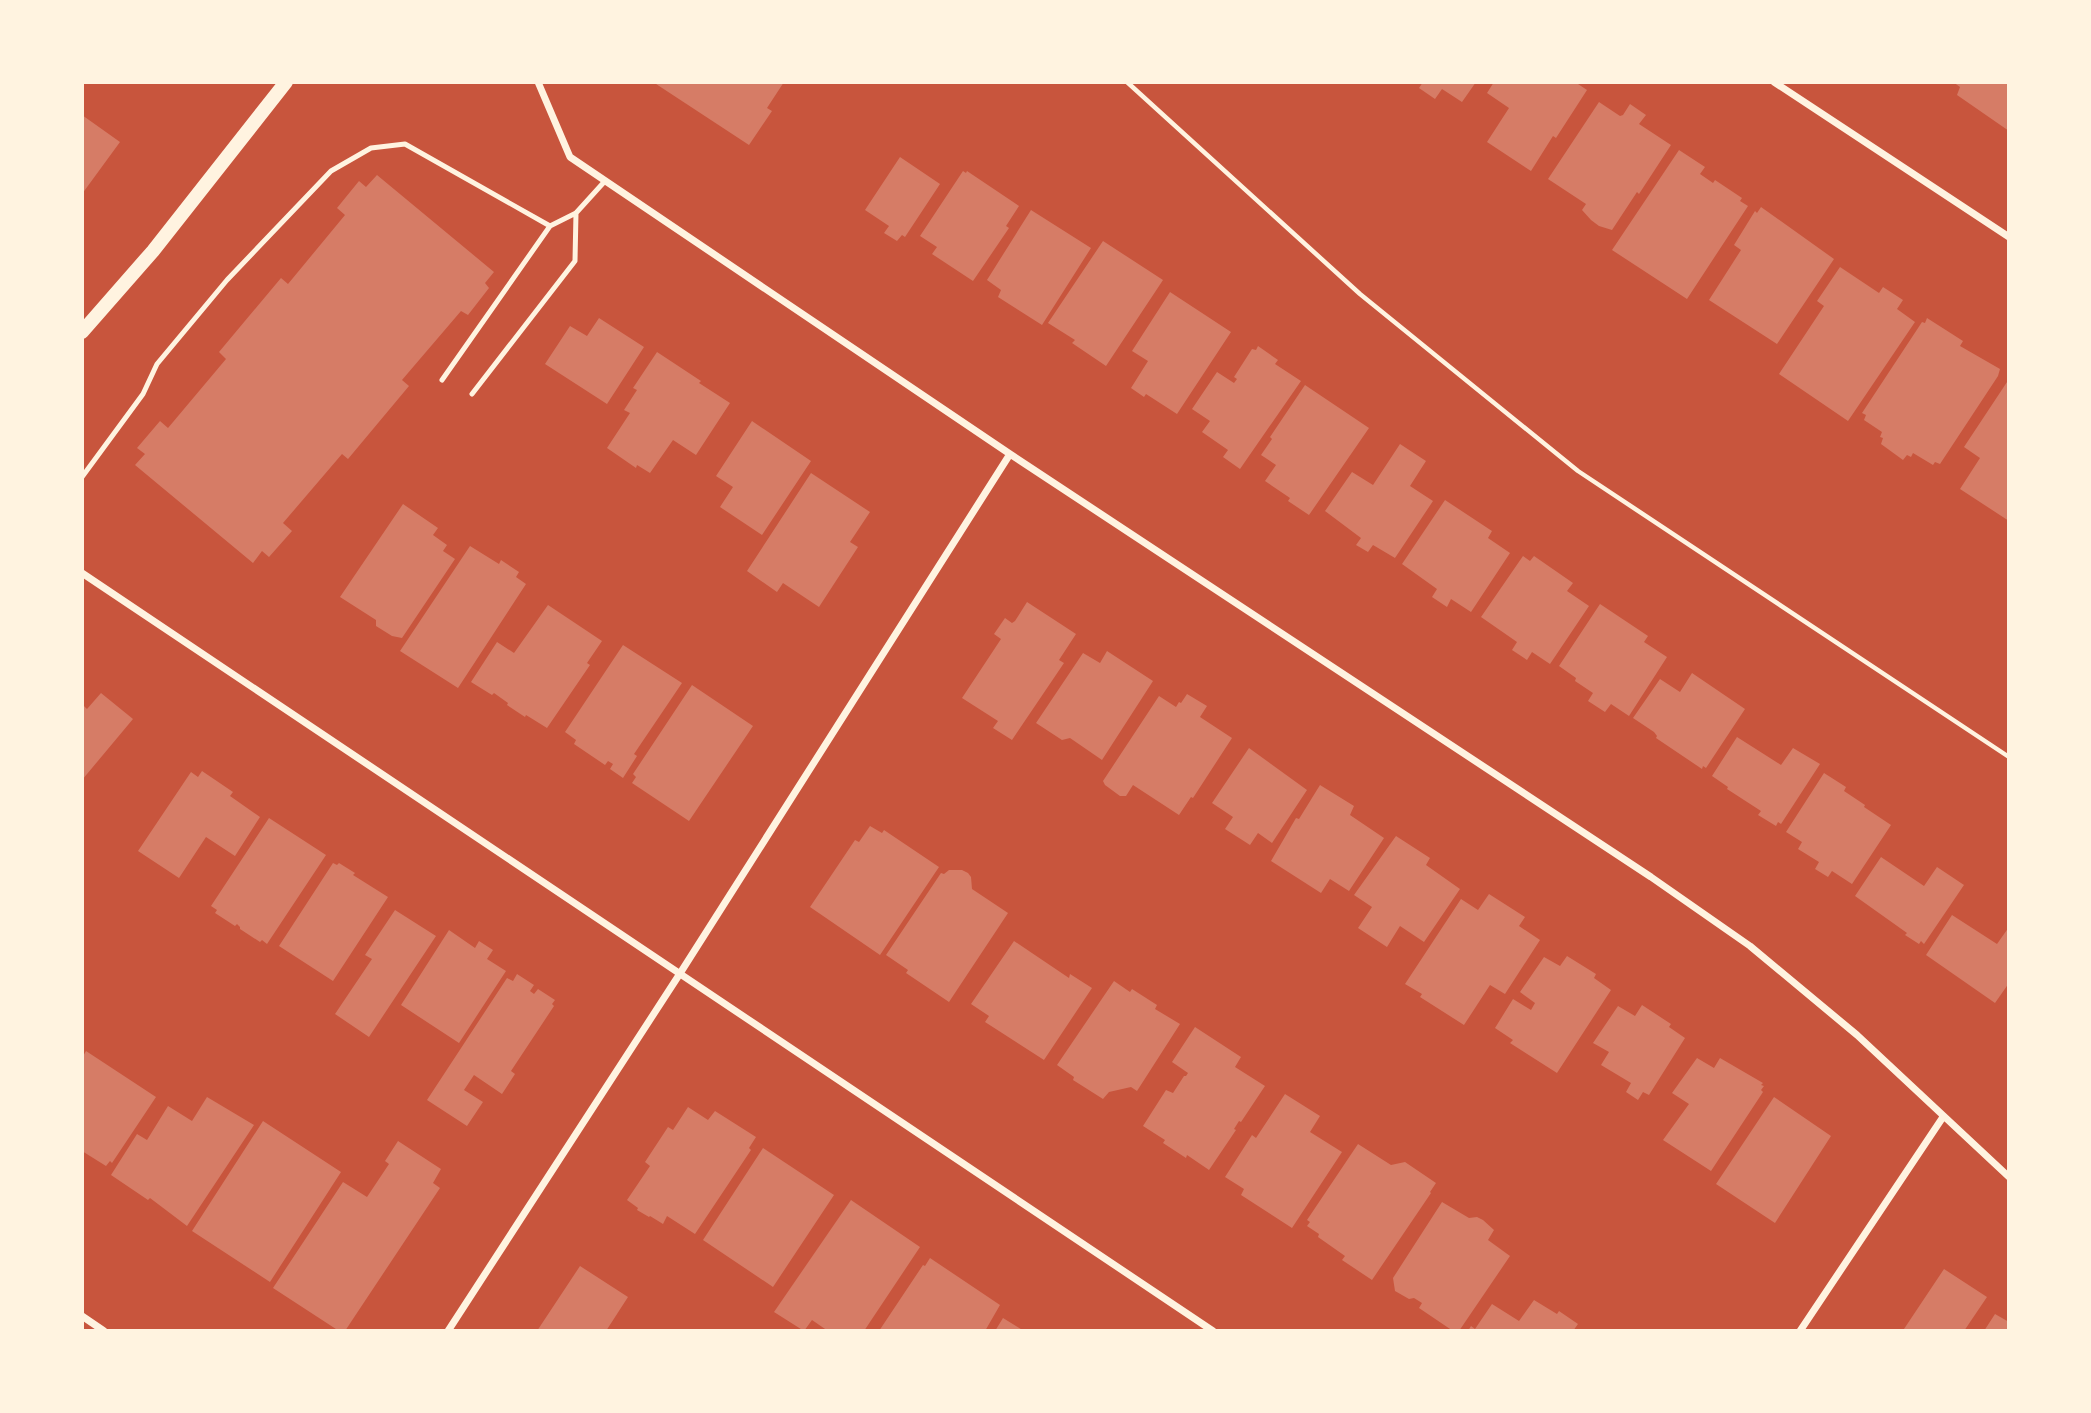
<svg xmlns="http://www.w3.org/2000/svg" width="2091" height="1413" font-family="'Source Serif 4',serif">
  <rect width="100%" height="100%" fill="#c8553d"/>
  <path fill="#d67c66" d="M653,82H784L767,108L772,111L749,145Z
    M1423,82H1476L1462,102L1442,89L1435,99L1419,88Z
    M1494,82H1575L1587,90L1556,138L1553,136L1531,171L1487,142L1509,108L1487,93Z
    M1953,82H2009V131L1957,95L1960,87Z
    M1599,102L1620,116L1623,115L1630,104L1646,115L1639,124L1671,145L1639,194L1637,192L1612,230L1599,226L1591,220L1582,210L1586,204L1548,179Z
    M82,115L120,142L82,194Z
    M1679,150L1705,167L1700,174L1713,183L1715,180L1742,198L1740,201L1748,206L1687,299L1612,250Z
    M900,157L940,184L905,237L902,235L897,241L884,233L889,226L865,210Z
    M963,171L966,173L967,171L1019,206L1006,226L1009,228L973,281L932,254L937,247L920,236Z
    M377,175L494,272L485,283L489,288L468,315L461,311L402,380L409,386L348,459L342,454L283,523L292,531L269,557L262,551L253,563L135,465L145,454L137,448L160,421L168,428L226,359L219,352L281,278L288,284L345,215L337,208L359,181L366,187Z
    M1761,207L1834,259L1777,344L1709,300L1741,250L1734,245L1755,211L1757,213Z
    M1031,210L1091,248L1042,325L998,297L1001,290L987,280Z
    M1103,241L1163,280L1106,366L1072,343L1075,340L1048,323Z
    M1840,267L1879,293L1883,287L1903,300L1897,309L1915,322L1848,421L1779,374L1824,306L1817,301Z
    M1170,292L1231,332L1177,414L1146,394L1144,397L1131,388L1148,361L1132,351Z
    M599,318L644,347L607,404L545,364L570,326L587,336Z
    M1927,318L1963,341L1960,346L2000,369L1998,376L1940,464L1935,462L1933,465L1913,453L1911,457L1907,455L1903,460L1881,444L1883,438L1880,437L1882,432L1864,420L1866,415L1862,413L1922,322L1925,323Z
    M1258,346L1278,360L1275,364L1301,381L1240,469L1223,457L1228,450L1202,432L1210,421L1192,409L1217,372L1234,383L1237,379L1234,377L1252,349L1256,350Z
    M657,352L701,381L699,383L730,403L696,455L673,440L650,473L637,465L636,468L607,448L630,413L624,410L637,390L633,388Z
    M2009,379V521L1960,489L1980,458L1964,447Z
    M1305,385L1369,428L1309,515L1288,501L1290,498L1265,481L1276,465L1261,455L1272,439L1270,437Z
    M752,421L811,461L762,535L720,507L733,487L716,476Z
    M1400,444L1426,461L1410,486L1433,501L1395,558L1373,545L1368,552L1356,545L1361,538L1325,511L1352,472L1373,485Z
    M811,473L870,512L850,542L858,547L819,607L783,583L777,592L747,571Z
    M1445,500L1492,531L1488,538L1510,553L1471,612L1451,599L1447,607L1432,597L1437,589L1402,564Z
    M403,504L438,528L433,535L447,545L443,551L455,559L402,638L392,636L376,626V620L340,597Z
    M470,546L499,564L501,560L519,572L516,577L526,584L458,688L400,651Z
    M1523,556L1530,561L1534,556L1573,583L1567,591L1589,606L1550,664L1532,652L1527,660L1512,650L1517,642L1481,617Z
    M1027,602L1076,634L1059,660L1064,663L1012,740L993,728L998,721L962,698L1001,639L994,634L1005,618L1012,623L1015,621Z
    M1600,604L1648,636L1644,642L1667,657L1629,716L1611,704L1605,712L1588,701L1593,693L1575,681L1576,678L1559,666Z
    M548,605L602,641L587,663L590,665L547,728L526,715L525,717L507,705L508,703L494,693L492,695L471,682L497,642L514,653Z
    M623,645L682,683L634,754L637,756L623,778L610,769L613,764L608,761L605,765L574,744L576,740L565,732Z
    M1107,651L1153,681L1102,760L1070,738L1062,740L1036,723L1083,653L1100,663Z
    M1692,673L1745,709L1706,768L1703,766L1702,769L1656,738L1657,736L1654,732L1633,718L1660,679L1680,692Z
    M692,685L753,726L689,821L632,783L636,777L633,774Z
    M101,693L133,719L82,780V704L87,709Z
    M1187,694L1207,706L1200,717L1232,738L1193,798L1191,797L1179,815L1133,785L1126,796H1120L1105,785L1103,781L1159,696L1176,707L1179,702L1181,703Z
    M1737,737L1781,765L1793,748L1820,764L1781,824L1778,822L1776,826L1758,815L1761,811L1727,789L1728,787L1712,776Z
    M1249,748L1307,790L1272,843L1258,833L1250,845L1225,829L1233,817L1212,803Z
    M202,771L233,792L230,796L260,817L235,856L206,837L179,878L138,851L191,772L198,777Z
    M1824,773L1846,787L1844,791L1865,805L1864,807L1891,825L1852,884L1832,871L1828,877L1815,869L1819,862L1798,849L1802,842L1786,832Z
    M1320,785L1354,806L1350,815L1384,838L1349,891L1330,879L1321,893L1271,861L1296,818L1299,819Z
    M269,818L326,855L267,944L262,940L260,942L240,929V927L237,924L235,926L215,913L217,910L211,906Z
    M870,826L882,833L884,830L939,867L880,955L810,907L855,840L859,842Z
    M1396,836L1430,858L1426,865L1460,889L1424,942L1400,926L1387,947L1358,928L1372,907L1354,895Z
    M1881,857L1924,886L1937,867L1964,885L1924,944L1921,941L1919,944L1905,935L1907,933L1855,896Z
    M333,863L337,865L339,863L355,873L353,875L388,897L333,981L279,946Z
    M949,870H962L968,873L971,877L972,889L1008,913L949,1002L906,973L908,970L886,955L941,873L944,874Z
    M1489,894L1525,917L1519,926L1540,940L1505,994L1490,985L1464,1025L1420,997L1422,994L1405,984L1461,899L1478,910Z
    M395,910L436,936L369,1037L335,1014L372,959L365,955Z
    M1952,915L1997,944L2009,927V983L1995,1003L1926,955Z
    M449,930L475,948L479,941L493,950L487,959L506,971L459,1043L401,1005Z
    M1014,941L1069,978L1070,974L1092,988L1044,1060L985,1022L989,1016L971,1004Z
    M1567,956L1596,974L1594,978L1611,990L1557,1073L1510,1043L1513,1040L1495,1028L1513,999L1531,1010L1535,1003L1520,992L1544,957L1560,966Z
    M517,974L534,985L530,991L534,994L538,989L555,1000L552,1004L554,1006L511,1071L515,1074L502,1094L474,1075L464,1090L483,1102L467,1126L427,1100L507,978L513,981Z
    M1114,981L1130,992L1132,989L1157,1005L1155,1009L1180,1024L1137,1091L1131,1087L1109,1092L1103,1099L1073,1080L1074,1077L1057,1065Z
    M1642,1005L1671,1024L1669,1027L1685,1038L1649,1095L1643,1092L1638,1100L1626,1092L1631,1083L1601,1065L1609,1052L1593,1043L1618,1006L1635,1016Z
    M1195,1027L1241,1057L1235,1067L1265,1086L1241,1122L1239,1121L1234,1129L1236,1130L1209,1170L1187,1155L1186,1158L1163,1143L1165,1140L1143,1126L1166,1090L1173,1093L1184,1076H1186L1188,1073L1172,1062Z
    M86,1051L156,1097L112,1163L110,1161L106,1166L82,1151V1058Z
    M1697,1058L1714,1068L1720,1058L1763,1083L1761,1085L1764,1086L1761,1090L1763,1092L1711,1171L1663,1140L1689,1104L1672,1093Z
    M1285,1094L1320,1116L1310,1132L1342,1152L1292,1228L1241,1195L1244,1189L1225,1177L1252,1135L1256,1138Z
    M207,1097L254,1125L187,1226L150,1198L148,1200L111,1175L137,1134L147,1140L168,1106L192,1121Z
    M1774,1097L1831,1136L1775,1223L1716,1184Z
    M688,1107L708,1120L715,1111L756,1137L749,1148L751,1150L695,1234L667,1216L663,1224L650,1216L649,1217L637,1210L638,1208L627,1200L650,1166L645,1162L668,1127L673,1130Z
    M263,1121L341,1172L270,1282L192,1231Z
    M398,1141L441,1169L433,1183L440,1188L345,1331H339L273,1288L343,1182L367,1197L389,1164L385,1161Z
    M1358,1144L1391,1165L1405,1162L1436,1183L1430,1192L1431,1193L1372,1280L1342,1260L1345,1256L1318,1237L1319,1234L1307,1226L1310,1222L1307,1220Z
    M763,1148L834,1195L773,1287L703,1240Z
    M851,1200L920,1247L864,1331H828L812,1320L804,1331L774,1312Z
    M1442,1202L1469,1218L1477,1217L1483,1220L1494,1230L1488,1240L1510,1256L1459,1331H1453L1419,1308L1422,1303L1414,1298L1409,1299L1395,1291L1393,1278Z
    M930,1258L1000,1305L985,1331H879L923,1265L925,1266Z
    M580,1266L628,1297L606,1331H537Z
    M1944,1269L1987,1297L1964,1331H1907L1904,1329Z
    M1534,1300L1557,1314L1559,1311L1578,1324L1573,1331H1468L1471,1326L1475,1329L1492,1304L1519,1321Z
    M1995,1314L2009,1322V1331H1984Z
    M1003,1318L1024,1331H995Z"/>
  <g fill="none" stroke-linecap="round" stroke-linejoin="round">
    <path stroke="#fff3e0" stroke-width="4.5" d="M1127,82L1360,294L1578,471L2009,757"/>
    <path stroke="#fff3e0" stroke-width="5" d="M442,380L550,226
      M472,394L575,261L576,213
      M82,477L143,394L157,364L227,280L331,171L371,148L405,144L550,226L576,213L605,181"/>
    <path stroke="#fff3e0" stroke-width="7" d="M538,82L570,157L1010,454L1651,877L1750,946L1857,1035L2009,1177
      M1774,82L2009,237
      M82,573L1213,1331
      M82,1316L104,1331
      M448,1331L679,975L1010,454
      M1800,1331L1943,1117"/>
    <path stroke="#fff3e0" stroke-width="14" d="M82,332L153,251L286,82"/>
  </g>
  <rect width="2091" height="1413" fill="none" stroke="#fff3e0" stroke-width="168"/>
</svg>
